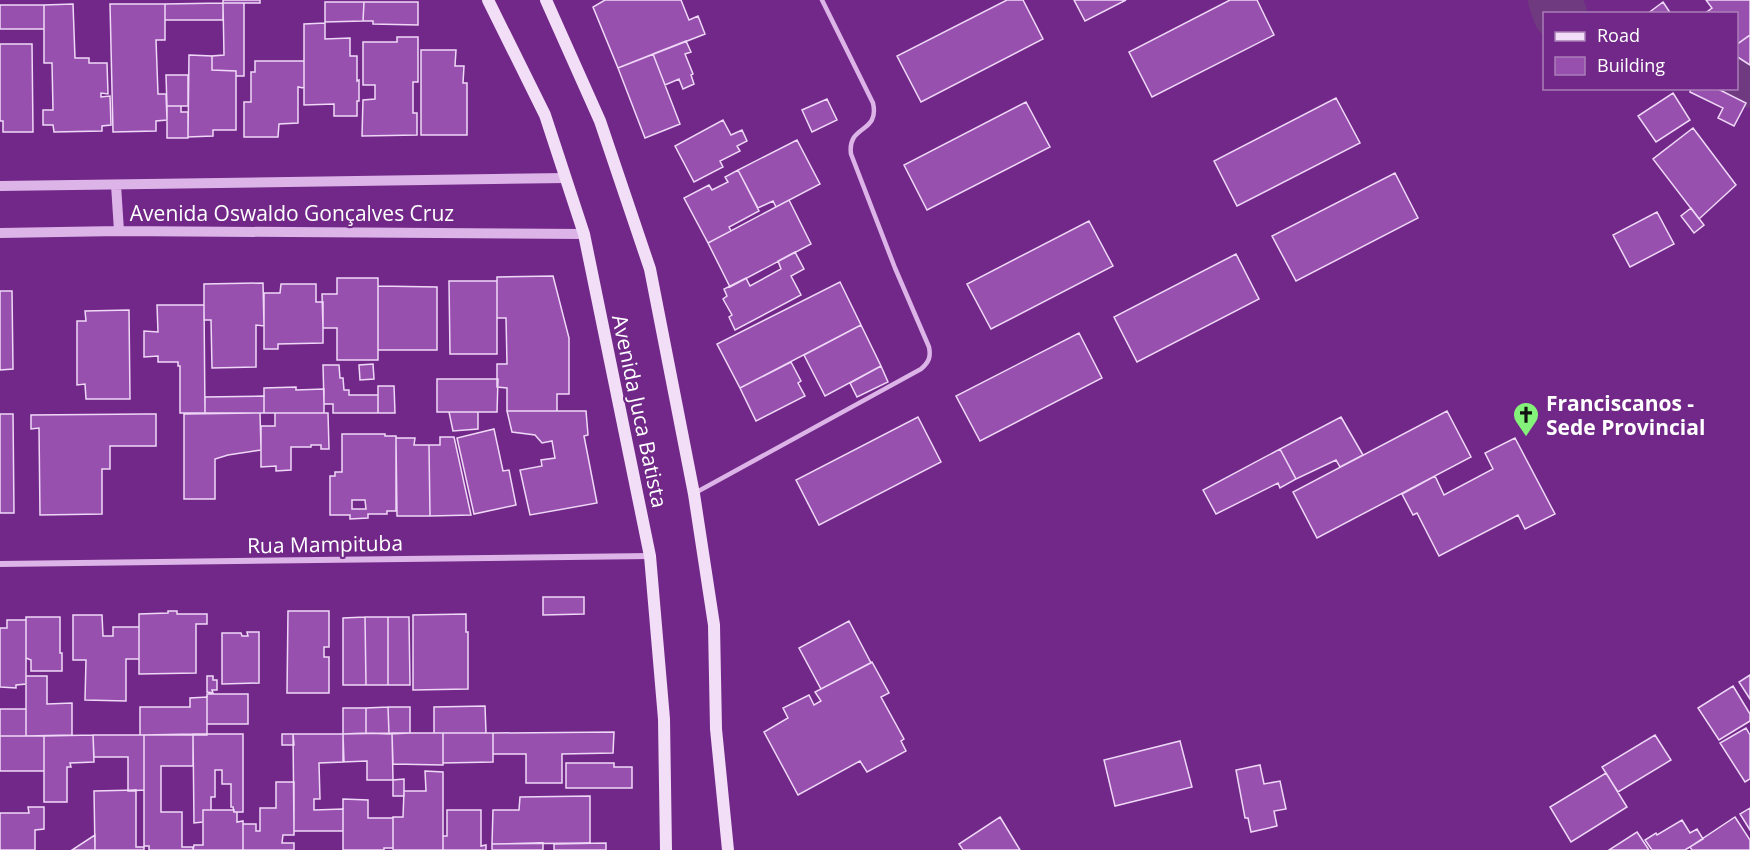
<svg xmlns="http://www.w3.org/2000/svg" width="1750" height="850" font-family="'Open Sans',sans-serif">
  <rect width="100%" height="100%" fill="#722888"/>
  <g fill="none" stroke-linecap="round" stroke-linejoin="round">
    <path stroke="#703a80" stroke-width="54" d="M1555,0L1560,14
      M1736,74L1750,81"/>
  </g>
  <path fill="#9850af" stroke="#efd8f7" stroke-width="1.5" fill-rule="evenodd" d="M223,0H260V3H223Z
    M605,0H681L689,20L698,16L705,34L618,68L593,7Z
    M1007,0H1023L1043,39L921,102L897,56Z
    M1074,0H1126L1085,21Z
    M1230,0H1257L1274,35L1152,97L1129,52Z
    M1706,0H1750V35L1736,45V14H1704L1712,8Z
    M325,2H364L363,21L325,22Z
    M364,2H418V25L373,24V21H363Z
    M1663,2L1671,14H1647Z
    M223,3V20H165V4Z
    M223,3H244V76H236V71L212,70V56L224,55Z
    M73,4L75,58H89V63H107L108,94L101,93V97L110,96L111,125L102,126V131L54,132L53,125H43V110H53L52,63H44V5Z
    M110,4H165V40H156L158,94H166L167,120L156,121V131L113,132Z
    M0,5H44V29H0Z
    M325,23V39L350,38V56H357V81L359,80V101H357V116H334V104L304,105V24Z
    M1750,35V65L1736,56V45Z
    M397,37H418V82H413V113H417V135L362,136L363,100L375,99V85H363V42H397Z
    M686,41L691,52L685,54L693,74L691,75L694,84L683,89L679,79L665,85L653,54Z
    M0,44H32L33,132H3V121H0Z
    M421,50H456L455,66H464L463,83H467V135H421Z
    M653,54L680,124L645,138L618,68Z
    M189,55L212,56V70L236,71V130H213V136L188,137Z
    M255,61H304V88L298,87V123L279,124L278,137H244V102H251V72H255Z
    M166,75H188V106H167Z
    M1691,88H1716L1746,103L1734,126L1718,118L1723,108L1690,92Z
    M1673,93L1690,120L1656,142L1638,116Z
    M1336,98L1360,143L1237,206L1214,161Z
    M827,99L837,120L812,132L802,110Z
    M1026,102L1050,147L927,210L904,165Z
    M167,106H181V112H188V138H167Z
    M723,120L731,135L742,130L747,141L737,146L740,151L720,161L723,167L694,182L675,146Z
    M1693,128L1736,185L1699,219L1653,159Z
    M797,140L820,184L776,207L773,201L758,208L738,170Z
    M738,170L759,211L729,227L731,231L708,243L684,198L709,185L712,190L728,182L725,177Z
    M1395,173L1418,218L1296,281L1272,236Z
    M789,200L811,244L730,287L708,243Z
    M1691,208L1704,225L1694,233L1681,216Z
    M1657,212L1674,244L1630,267L1613,235Z
    M1089,221L1113,266L991,329L967,284Z
    M795,252L804,269L791,276L801,295L735,330L729,317L732,315L723,299L727,296L724,289L746,278L750,286L781,269L778,261Z
    M1236,254L1259,299L1137,362L1114,317Z
    M553,276L569,338V394H557V411H507V388L497,387V364H507L506,318H497V277Z
    M337,278H378V360H337V328H323L322,294H337Z
    M449,281H497V354H450Z
    M840,282L861,325L740,388L717,344Z
    M263,283L264,326L256,325V367L212,368L211,320H204V284Z
    M281,284H316V302H323V343L278,344V349H264V293H280Z
    M378,286L437,287V350H378Z
    M0,291H12L13,369L0,370Z
    M157,305H204L205,413H180V366H178V362H158V356L144,357V331L158,332Z
    M129,310L130,399H86L85,384L77,385V321H86L85,311Z
    M861,325L881,366L825,396L804,355Z
    M1079,333L1102,378L980,441L956,396Z
    M791,362L801,381L798,383L805,396L756,421L740,388Z
    M373,364L374,379L360,380L359,365Z
    M323,365H339L340,378H343L344,390H349V395H378V413H333V404H324Z
    M881,366L888,382L857,397L850,383Z
    M437,379H498L497,412H437Z
    M378,386H394L395,413H378Z
    M296,387V390L324,389V413H264V388Z
    M264,396V413H205V397Z
    M507,411H586L588,435L584,436L597,503L530,515L520,470L542,466L541,460L555,458L552,441L542,443L535,435L512,432Z
    M1447,411L1471,457L1317,538L1293,492Z
    M449,412H478V429L453,431Z
    M260,413L261,450L228,455L215,459V499H184V414Z
    M275,413H328L329,449H321V445H311V447H291V470L276,471V466L261,467V426H275Z
    M0,414H13L14,513H0Z
    M145,414H156V446H110V469H102V514L40,515L39,428L31,429V415Z
    M918,417L941,462L819,525L796,480Z
    M1341,417L1363,455L1340,467L1336,460L1296,479L1280,449Z
    M494,429L503,471L509,470L516,505L474,514L457,438Z
    M342,434H385V436H396V511H387V514H368V518L350,519V515H330V476H335V472H342ZM352,500H365L366,509H352Z
    M440,437H454L471,515L430,516L429,445H440Z
    M396,438H415L414,445H429L430,516H397Z
    M1515,438L1555,514L1525,529L1518,515L1439,556L1417,513L1413,515L1402,494L1435,476L1444,495L1493,469L1485,453Z
    M1280,449L1296,479L1280,488L1278,483L1216,514L1203,490Z
    M543,597H584V614L543,615Z
    M168,611H177V614H207V624H196V673L139,674V614L168,613Z
    M288,611H329V647H324V657H329V693H287Z
    M466,614V632H468V689L413,690V615Z
    M73,615H102L103,636H113V627H139V659H126V701L85,700L86,660H73Z
    M26,617H60V653H62V671H31V660L26,658Z
    M365,617H388V685H366Z
    M365,617L366,685H343V618Z
    M388,617H409L410,685H388Z
    M7,620H26V684L16,685V688L0,687V628H7Z
    M849,621L871,663L821,689L799,648Z
    M247,632H259V683L222,684V633H241L242,636H248Z
    M872,662L889,693L881,697L904,739L901,741L906,751L867,772L860,761L798,795L764,732L788,718L783,708L809,695L814,705L821,701L815,692Z
    M1750,675V699L1739,682Z
    M26,676H47V704L72,703V735L26,736Z
    M207,676H213V680H217V690H212L213,693L207,692Z
    M1733,686L1750,714V721L1719,740L1698,708Z
    M207,694H248V724H207Z
    M207,697V735H140V707H190V698Z
    M485,706L486,733H434V707Z
    M388,707L389,734L366,733V708Z
    M388,707H410V733L389,734Z
    M343,708H366V733L343,734Z
    M0,709H26V736H0Z
    M1746,728L1750,735V779L1745,782L1720,743Z
    M614,732L613,753L562,754V783H526V754H493V733Z
    M392,733H443V765L393,764Z
    M392,733L393,780H367V761L343,762V734Z
    M443,733H493V762L443,763Z
    M193,734V766H161V812H182V847H193V850H149V846H144V735Z
    M193,734H243V812H234L233,807H231V784H222V770H215V797H211V810H203V822L194,823Z
    M282,734H293L294,745H282Z
    M293,734H343L344,762L319,763L320,799H314V810L343,809V831H294Z
    M93,735L94,762L70,763L71,767H67V802H44V736Z
    M93,735H144V790L128,791V757H94Z
    M1655,735L1671,760L1618,792L1602,767Z
    M0,736H44V771H0Z
    M1180,741L1192,787L1115,806L1104,760Z
    M566,763H614V767H632V788H566Z
    M1260,765L1264,784L1280,781L1286,809L1274,811L1277,826L1251,832L1248,818H1245L1236,770Z
    M425,771L443,772V850H393V817H403L404,791H426Z
    M1606,773L1627,807L1571,842L1550,807Z
    M404,779V796H393V780Z
    M276,782H294V835H283L282,843H294V850H243V824H256V831H260V808H276Z
    M136,790V847H144V850H95L94,791Z
    M590,796V843L492,844L493,810H519L520,797Z
    M343,799L368,800V818H393V848H384V850H343Z
    M28,807H44V829L35,830V850H0V813H29Z
    M1750,808V830L1740,814Z
    M203,810H234V812H237V822L243,821V850H193L194,845H203Z
    M447,810H481V846L486,845V850H443V836H447Z
    M1000,817L1020,850H963L959,844Z
    M1735,817L1750,840V850H1692L1690,847Z
    M1682,820L1690,833L1697,829L1703,839L1685,850H1652L1645,840L1656,833L1657,835Z
    M1637,832L1649,850H1609Z
    M95,835V850H72Z
    M543,843V850H492V844Z
    M606,843V850H554V844Z"/>
  <g fill="none" stroke-linecap="round" stroke-linejoin="round">
    <path stroke="#dcb4e8" stroke-width="4.5" d="M695,493L921,369C929,362 931,357 929,347L895,268L851,154C847,124 880,134 873,103L822,0"/>
    <path stroke="#dcb4e8" stroke-width="6" d="M0,564L650,556"/>
    <path stroke="#dcb4e8" stroke-width="10" d="M116,185L119,231
      M0,186L566,178
      M0,233L119,231L584,234"/>
    <path stroke="#f2def7" stroke-width="12" d="M488,0L545,115L584,234L650,556L664,719L666,850
      M546,0L600,121L650,269L694,494L714,625L716,729L728,850"/>
  </g>
  <defs>
    <symbol id="church-pin" viewBox="-11 -11 22 30"><path d="M0 17L-7.5 6A9.5 9.5 0 1 1 7.5 6Z" fill="#84f17a" stroke="#722888"/><path d="M-1.2-6h2.4v3.5h3.3v2.4h-3.3V6h-2.4V-.1h-3.3v-2.4h3.3Z" fill="#111"/></symbol>
  </defs>
  <g fill-rule="evenodd">
    <use href="#church-pin" x="1511" y="400" width="30" height="40"/>
  </g>
  <g text-anchor="middle" dominant-baseline="central" stroke-width="4.5" stroke-linejoin="round" paint-order="stroke">
    <g font-size="21" fill="#fff" stroke="#722888">
      <text x="292" y="213">Avenida Oswaldo Gonçalves Cruz</text>
      <text transform="translate(640 411) rotate(78)">Avenida Juca Batista</text>
      <text transform="translate(325 544) rotate(-1)">Rua Mampituba</text>
    </g>
    <g font-size="21" font-weight="bold" fill="#fff" stroke="#722888" text-anchor="start">
      <text x="1546" y="403">Franciscanos -<tspan x="1546" dy="24">Sede Provincial</tspan></text>
    </g>
  </g>
  <rect x="1543" y="12" width="195" height="78" fill="#722888" stroke="#aa7eb8" stroke-width="1.5"/>
  <rect x="1555" y="32" width="30" height="9" fill="#f2def7" stroke="#aa7eb8" stroke-width="1.5"/>
  <text x="1597" y="42" font-size="18" fill="#ffffff">Road</text>
  <rect x="1555" y="57" width="30" height="18" fill="#9850af" stroke="#aa7eb8" stroke-width="1.5"/>
  <text x="1597" y="72" font-size="18" fill="#ffffff">Building</text>
</svg>
